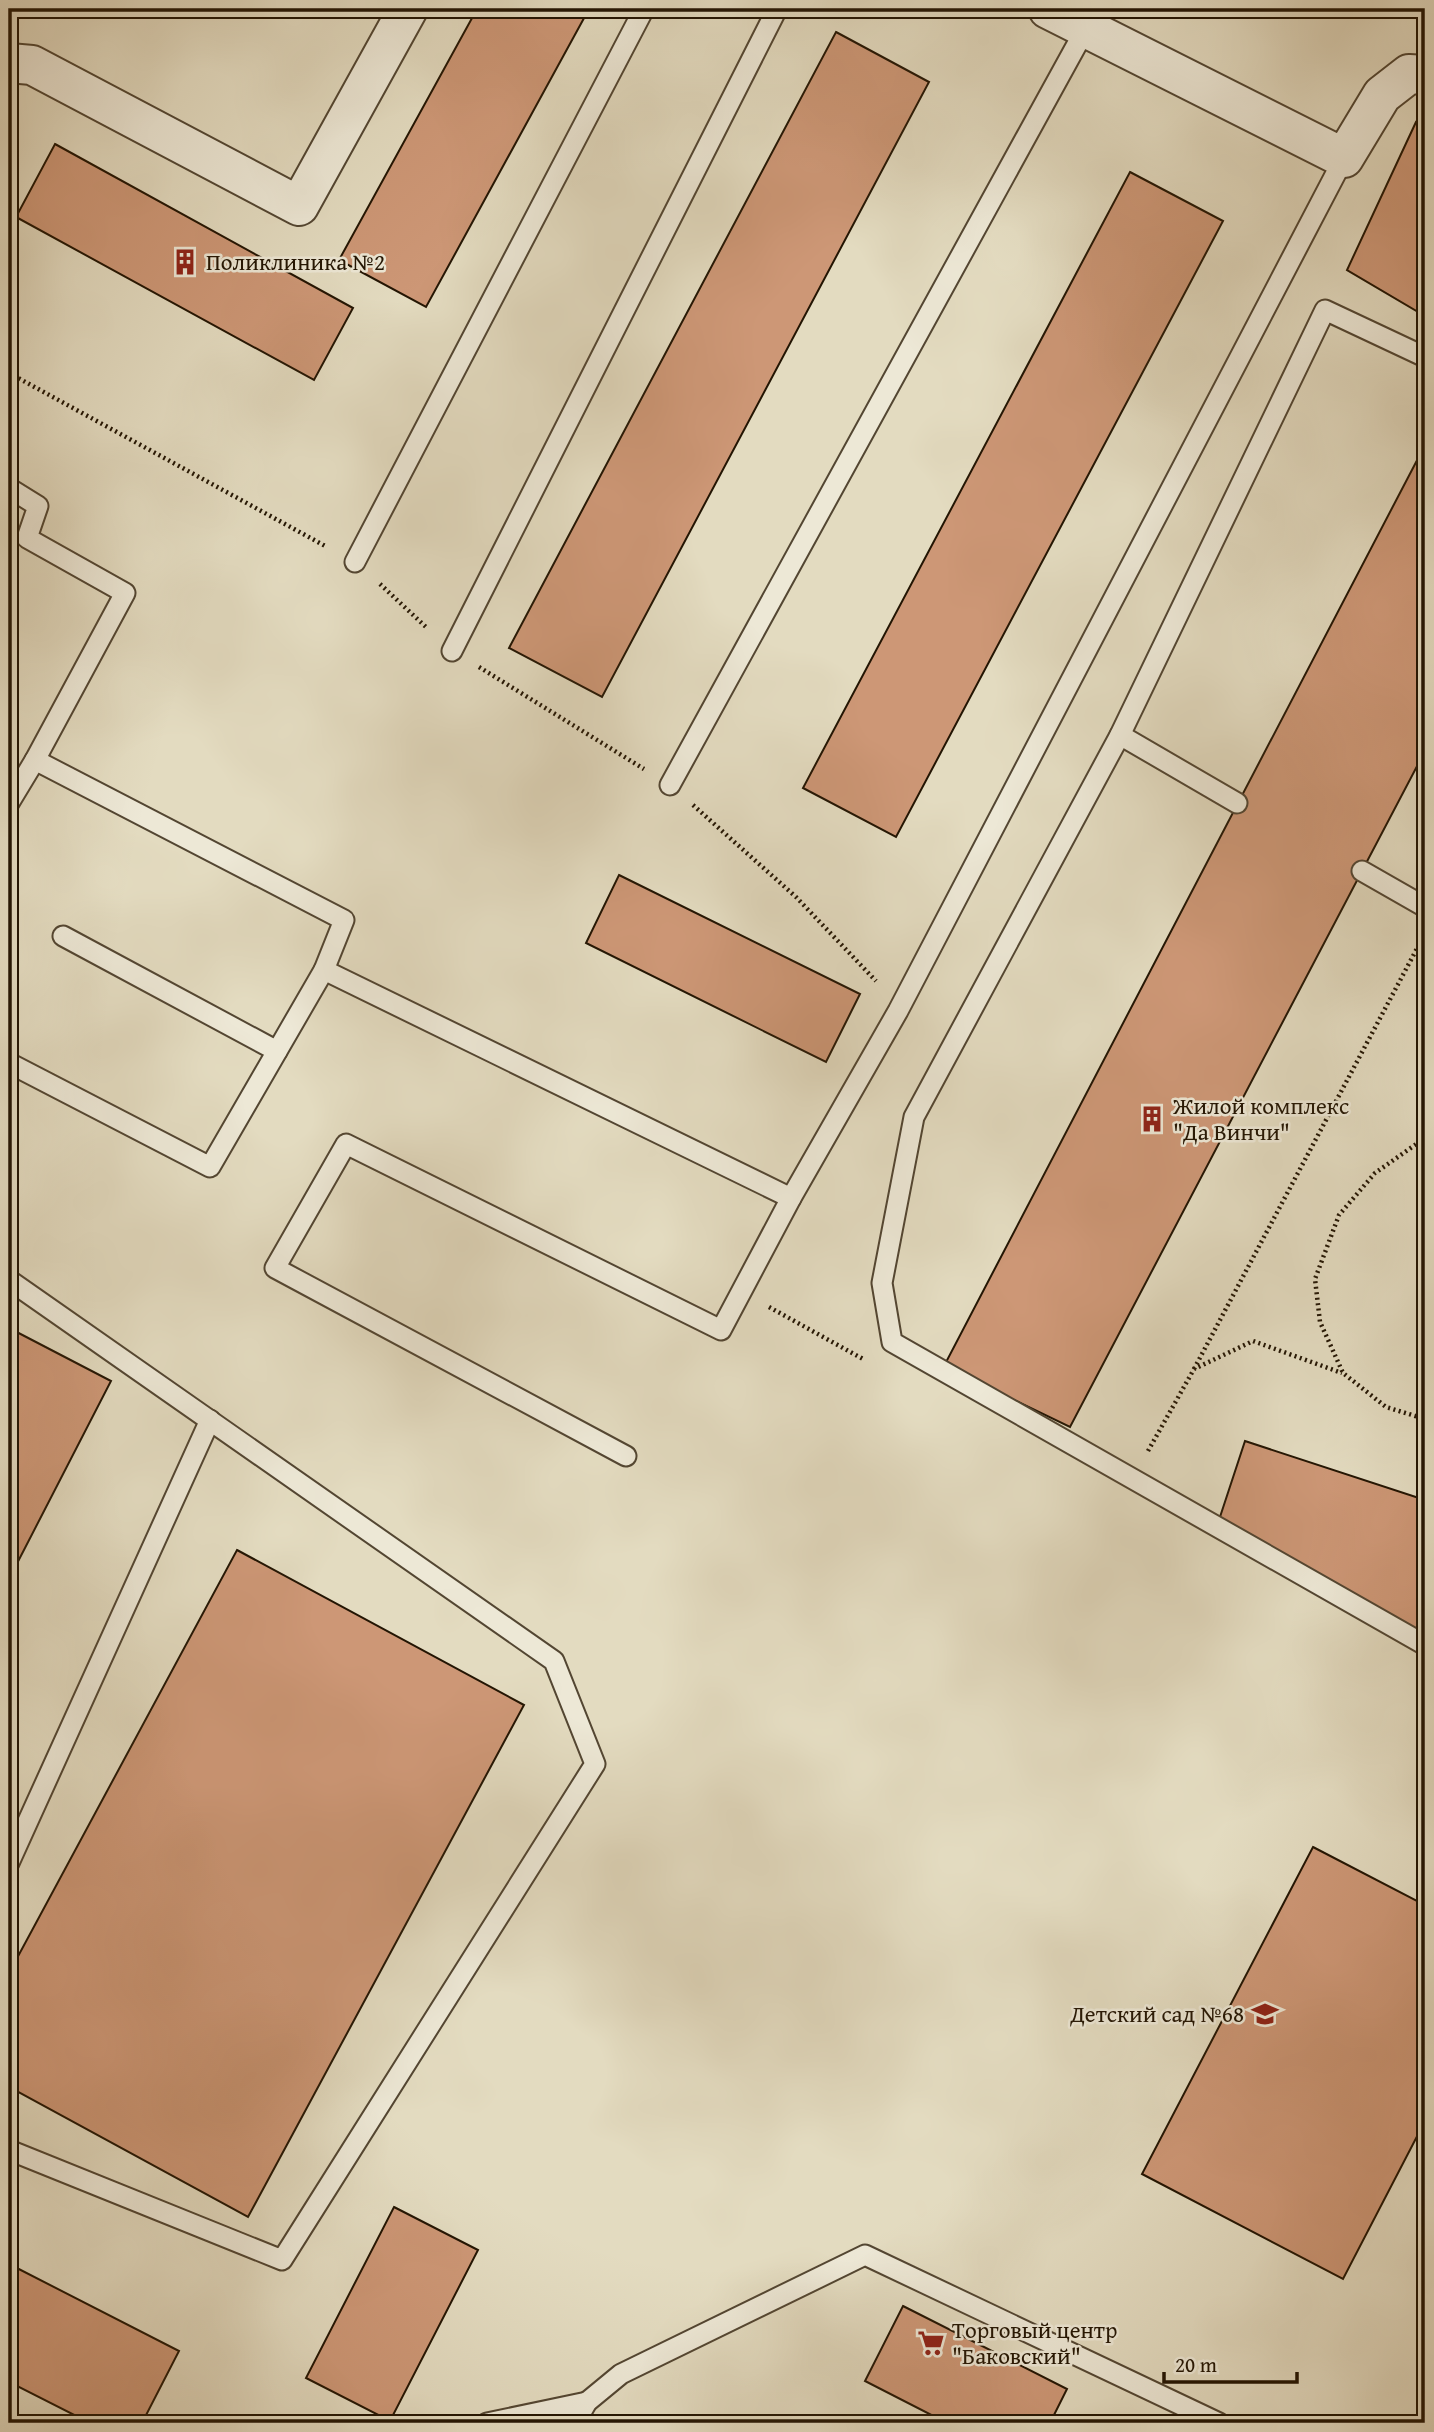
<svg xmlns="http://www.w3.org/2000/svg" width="1434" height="2432" font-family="'Gentium Book Plus',serif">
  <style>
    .building { fill: #cd9776; stroke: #231503; stroke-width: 2 }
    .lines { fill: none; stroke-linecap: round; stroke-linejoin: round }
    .service-casing { stroke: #534632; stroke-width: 23 }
    .minor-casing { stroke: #534632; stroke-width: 42 }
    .path { stroke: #231503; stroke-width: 4.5; stroke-dasharray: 2 3.5; stroke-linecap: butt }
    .service { stroke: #ede8d6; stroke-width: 19 }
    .minor { stroke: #ede8d6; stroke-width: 38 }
    .labels { text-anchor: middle; stroke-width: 5; stroke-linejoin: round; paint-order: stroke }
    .poi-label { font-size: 23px; fill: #231503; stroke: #ede8d6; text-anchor: start }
  </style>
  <rect width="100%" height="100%" fill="#e3dbc0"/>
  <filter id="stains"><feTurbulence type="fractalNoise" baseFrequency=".00286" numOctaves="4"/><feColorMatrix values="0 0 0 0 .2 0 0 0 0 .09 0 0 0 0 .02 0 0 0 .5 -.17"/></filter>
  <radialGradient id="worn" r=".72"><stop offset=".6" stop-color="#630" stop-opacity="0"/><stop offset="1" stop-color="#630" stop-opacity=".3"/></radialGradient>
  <!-- building -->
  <g class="building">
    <path d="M477 9H589L426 307 339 260Z"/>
    <path d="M836 32 929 82 602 697 509 648Z"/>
    <path d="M1416 122 1425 127V316L1347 270Z"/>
    <path d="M55 144 353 308 314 380 16 217Z"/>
    <path d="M1130 172 1223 221 896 837 803 788Z"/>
    <path d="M1425 445V751L1070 1427 944 1366Z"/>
    <path d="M619 875 860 994 826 1062 586 943Z"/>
    <path d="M9 1328 111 1381 9 1579Z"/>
    <path d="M1245 1441 1425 1500V1645L1218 1523Z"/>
    <path d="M237 1550 524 1705 248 2217 9 2087V1973Z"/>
    <path d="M1313 1847 1425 1905V2121L1343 2279 1142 2174Z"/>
    <path d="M394 2207 478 2250 390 2421 306 2378Z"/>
    <path d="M9 2264 179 2351 142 2423H90L9 2382Z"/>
    <path d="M903 2306 1067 2389 1050 2423H947L865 2381Z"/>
  </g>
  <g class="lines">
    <!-- service casing -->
    <g class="service-casing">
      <g id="service">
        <path d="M1425 357 1325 310 1120 735 914 1117 882 1283 892 1342 1425 1645"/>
        <path d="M9 488 38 506 27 538 125 593 35 760"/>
        <path d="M355 562 644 9"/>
        <path d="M452 651 777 9"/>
        <path d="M1120 735 1237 803"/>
        <path d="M670 785 1086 28"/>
        <path d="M9 803 35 760 344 920 324 970"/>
        <path d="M1362 871 1425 907"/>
        <path d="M63 936 277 1051"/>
        <path d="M9 1063 210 1167 324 970 791 1198"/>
        <path d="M9 1280 554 1661 595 1764 282 2260 9 2150"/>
        <path d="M626 1456 275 1268 346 1144 721 1330 791 1198 898 1011 1344 158"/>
        <path d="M9 1863 210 1420"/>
        <path d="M487 2423 587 2402"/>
        <path d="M575 2423 587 2402 621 2374 865 2255 1219 2423"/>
      </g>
    </g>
    <!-- minor casing -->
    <g class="minor-casing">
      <g id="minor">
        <path d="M1048 9 1344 158 1382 95 1409 74 1425 75"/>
        <path d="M9 63 32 65 299 206 408 9"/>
      </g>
    </g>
    <!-- path -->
    <g class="path">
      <path d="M9 373 327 547"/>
      <path d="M380 584 427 628"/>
      <path d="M479 667 644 769"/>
      <path d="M693 805 796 897 876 981"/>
      <path d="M1425 1138 1375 1173 1339 1215 1315 1279 1320 1322 1343 1373 1386 1407 1425 1419"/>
      <path d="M769 1307 863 1359"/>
      <path d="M1194 1369 1422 939"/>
      <path d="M1148 1451 1194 1369 1253 1341 1342 1373"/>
    </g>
    <!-- service -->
    <use href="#service" class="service"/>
    <!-- minor -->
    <use href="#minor" class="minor"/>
  </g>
  <!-- icons -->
  <defs>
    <g id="building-bare" transform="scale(2.1)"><path d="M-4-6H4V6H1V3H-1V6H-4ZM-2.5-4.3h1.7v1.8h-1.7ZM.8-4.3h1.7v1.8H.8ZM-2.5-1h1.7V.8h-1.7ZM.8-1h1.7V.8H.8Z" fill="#8f2418" stroke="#ede8d6" stroke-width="2.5" paint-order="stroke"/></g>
    <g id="school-bare" transform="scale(2.1)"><path d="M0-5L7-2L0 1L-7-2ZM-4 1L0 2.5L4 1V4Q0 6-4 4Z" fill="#8f2418" stroke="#ede8d6" stroke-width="2.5" paint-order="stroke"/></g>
    <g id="supermarket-bare" transform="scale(2.1)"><path d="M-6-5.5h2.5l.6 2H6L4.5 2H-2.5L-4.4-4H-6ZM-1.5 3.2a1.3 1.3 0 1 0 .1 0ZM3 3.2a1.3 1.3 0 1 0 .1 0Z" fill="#8f2418" stroke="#ede8d6" stroke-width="2.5" paint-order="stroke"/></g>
  </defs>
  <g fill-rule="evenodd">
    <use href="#building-bare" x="185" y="262"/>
    <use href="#building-bare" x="1152" y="1119"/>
    <use href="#school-bare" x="1265" y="2014"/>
    <use href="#supermarket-bare" x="931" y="2343"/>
  </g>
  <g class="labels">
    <!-- poi labels -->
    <g class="poi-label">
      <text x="206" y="270">Поликлиника №2</text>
      <text x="1173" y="1114">Жилой комплекс<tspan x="1173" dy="26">"Да Винчи"</tspan></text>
      <text x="1244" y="2022" text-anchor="end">Детский сад №68</text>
      <text x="952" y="2338">Торговый центр<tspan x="952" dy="26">"Баковский"</tspan></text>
    </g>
  </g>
  <!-- margin -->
  <rect width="1434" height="2432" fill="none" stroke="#e3dbc0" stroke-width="35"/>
  <rect x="10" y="10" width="1413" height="2411" fill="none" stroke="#231503" stroke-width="3.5"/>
  <rect x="18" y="18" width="1399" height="2397" fill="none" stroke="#231503" stroke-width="2"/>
  <!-- scale -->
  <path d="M1164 2372v10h133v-10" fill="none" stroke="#231503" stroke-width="3.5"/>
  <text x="1175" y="2372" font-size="21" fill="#231503" stroke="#ede8d6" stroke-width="5" paint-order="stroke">20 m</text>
  <rect width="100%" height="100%" filter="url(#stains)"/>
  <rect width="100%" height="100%" fill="url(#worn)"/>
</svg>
